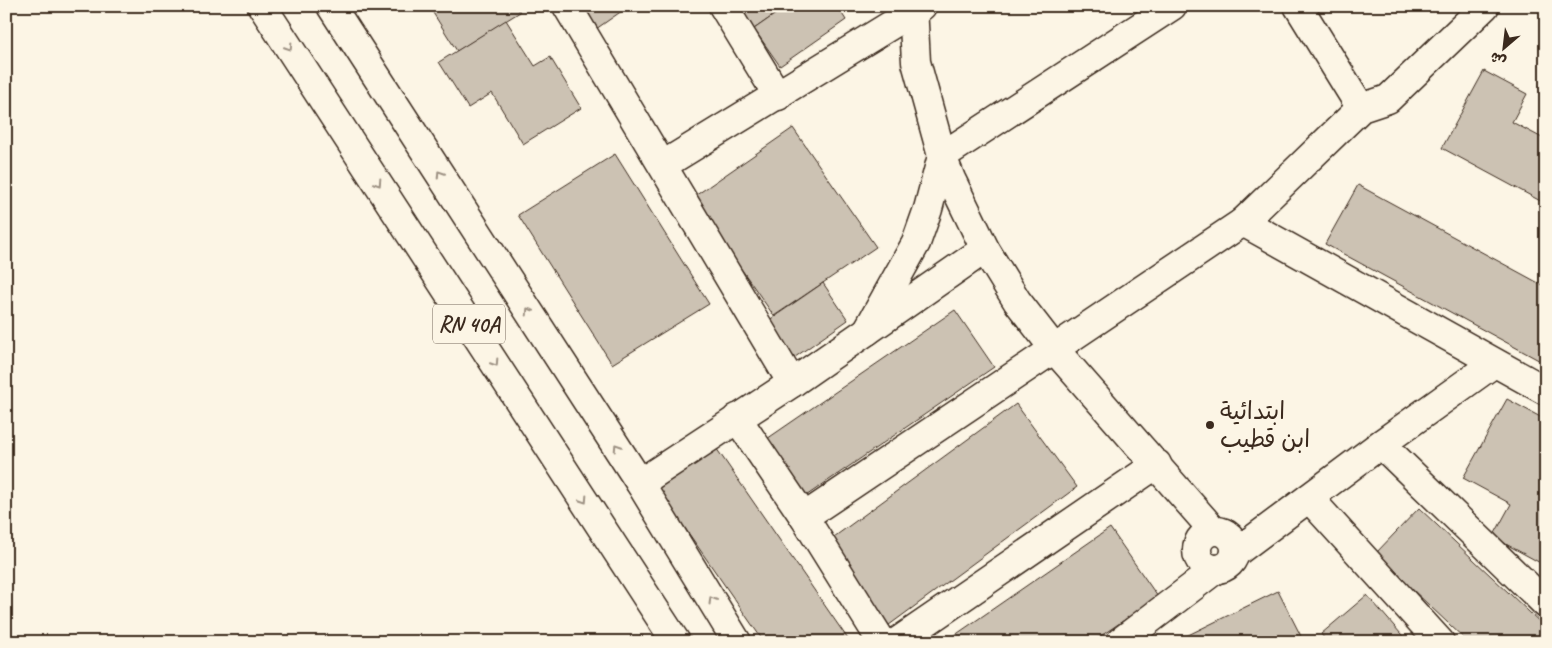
<svg xmlns="http://www.w3.org/2000/svg" width="1552" height="648" font-family="Caveat,'Playpen Sans Arabic',sans-serif">
  <style>
    .building { fill: #ccc2b3; stroke: #3b2a1e }
    .lines { fill: none; stroke-linecap: round; stroke-linejoin: round }
    .minor-casing { stroke: #3b2a1e; stroke-width: 31 }
    .major-casing { stroke: #3b2a1e; stroke-width: 31 }
    .minor { stroke: #fcf5e5; stroke-width: 28 }
    .major { stroke: #fcf5e5; stroke-width: 28 }
    .oneway { stroke: #9c9082 }
    .poi-dot { fill: #3b2a1e; stroke: #fcf5e5; stroke-width: 2 }
    .labels { text-anchor: middle; stroke-width: 4; stroke-linejoin: round; paint-order: stroke }
    .shield { fill: #fcf5e5; stroke: #75675a; stroke-width: 1 }
    .shield-label { font-size: 22px; font-weight: bold; fill: #3b2a1e }
    .poi-label { font-size: 24px; fill: #3b2a1e; stroke: #fcf5e5; text-anchor: start }
  </style>
  <rect width="100%" height="100%" fill="#fcf5e5"/>
  <filter id="ink" filterUnits="userSpaceOnUse"><feTurbulence type="fractalNoise" baseFrequency=".02" numOctaves="2"/><feDisplacementMap in="SourceGraphic" scale="10" xChannelSelector="R" yChannelSelector="G"/><feConvolveMatrix kernelMatrix="1 2 1 2 8 2 1 2 1" color-interpolation-filters="sRGB"/></filter>
  <g filter="url(#ink)">
    <!-- building -->
    <g class="building">
      <path d="M434 6H516L520 12 457 51 430 8Z"/>
      <path d="M581 6H629L596 29Z"/>
      <path d="M739 6H787L754 29Z"/>
      <path d="M787 6H837L846 20 780 66 754 29Z"/>
      <path d="M506 20 535 66 550 57 581 108 523 144 492 93 468 108 439 62Z"/>
      <path d="M1484 71 1527 94 1512 122 1546 140V204L1442 148Z"/>
      <path d="M793 128 876 247 774 316 692 198Z"/>
      <path d="M615 154 709 304 612 364 518 215Z"/>
      <path d="M1358 185 1546 287V364L1325 244Z"/>
      <path d="M823 283 848 320 788 362 762 325Z"/>
      <path d="M955 310 994 367 800 500 761 443Z"/>
      <path d="M1507 399 1546 420V566L1493 537 1511 504 1463 478Z"/>
      <path d="M1016 404 1077 487 885 628 823 545Z"/>
      <path d="M712 442 850 642H764L653 482Z"/>
      <path d="M1419 508 1546 628V642H1468L1375 554Z"/>
      <path d="M1110 528 1158 597 1092 642H945Z"/>
      <path d="M1278 591 1304 642H1174Z"/>
      <path d="M1367 595 1408 642H1327L1321 634Z"/>
    </g>
    <g class="lines">
      <!-- minor casing -->
      <g class="minor-casing">
        <g id="minor">
          <path d="M567 6 792 383"/>
          <path d="M723 6 778 96"/>
          <path d="M913 6 916 62 942 156 951 179 985 249 1017 301 1055 350 1213 530"/>
          <path d="M1298 6 1361 108"/>
          <path d="M663 165 922 6"/>
          <path d="M1243 222 1546 391"/>
          <path d="M867 331 916 243 928 209 942 156 1172 6"/>
          <path d="M737 418 804 517 882 642"/>
          <path d="M1381 444 1546 604"/>
          <path d="M640 483 792 383 985 249"/>
          <path d="M1309 498 1440 642"/>
          <path d="M804 517 1243 222 1361 108 1388 99 1485 6"/>
          <circle cx="1216" cy="550" r="19"/>
          <path d="M1235 553 1381 444 1494 363"/>
          <path d="M897 642 1157 464"/>
          <path d="M1120 642 1216 569"/>
        </g>
      </g>
      <!-- major casing -->
      <g class="major-casing">
        <g id="major">
          <path d="M262 6 676 642"/>
          <path d="M331 6 640 483 737 642"/>
        </g>
      </g>
      <!-- minor -->
      <use href="#minor" class="minor"/>
      <!-- major -->
      <use href="#major" class="major"/>
    </g>
    <!-- one-way arrows -->
    <defs><path id="oneway-chevron" d="M-2-3.5L2.5 0L-2 3.5" fill="none" stroke-width="1.6" stroke-linecap="round" stroke-linejoin="round" transform="scale(1.25)"/></defs>
    <g class="oneway">
      <use href="#oneway-chevron" transform="translate(289 47) rotate(57)"/>
      <use href="#oneway-chevron" transform="translate(440 174) rotate(-123)"/>
      <use href="#oneway-chevron" transform="translate(378 183) rotate(57)"/>
      <use href="#oneway-chevron" transform="translate(529 311) rotate(-123)"/>
      <use href="#oneway-chevron" transform="translate(495 363) rotate(57)"/>
      <use href="#oneway-chevron" transform="translate(617 447) rotate(-123)"/>
      <use href="#oneway-chevron" transform="translate(584 500) rotate(57)"/>
      <use href="#oneway-chevron" transform="translate(712 600) rotate(-121)"/>
    </g>
  </g>
  <!-- markers -->
  <circle class="poi-dot" cx="1210" cy="425" r="5"/>
  <g class="labels">
    <!-- shield labels -->
    <rect class="shield" x="433" y="304.5" width="72" height="39" rx="4"/>
    <g class="shield-label">
      <text x="469" y="332">RN 40A</text>
    </g>
    <!-- poi labels -->
    <g class="poi-label">
      <text x="1220" y="419">ابتدائية<tspan x="1220" dy="28">ابن قطيب</tspan></text>
    </g>
  </g>
  <!-- margin -->
  <rect width="1552" height="648" fill="none" stroke="#fcf5e5" stroke-width="25"/>
  <rect x="12" y="12" width="1527" height="623" fill="none" stroke="#3b2a1e" stroke-width="2" filter="url(#ink)"/>
  <!-- north arrow -->
  <g transform="translate(1504 48) rotate(208)" stroke="#fcf5e5" stroke-width="4" paint-order="stroke">
  <path d="M0-4L9 19L0 12L-9 19Z" fill="#3b2a1e"/>
  <text y="-8" font-size="14" font-weight="bold" text-anchor="middle" fill="#3b2a1e">ش</text>
  </g>
</svg>
